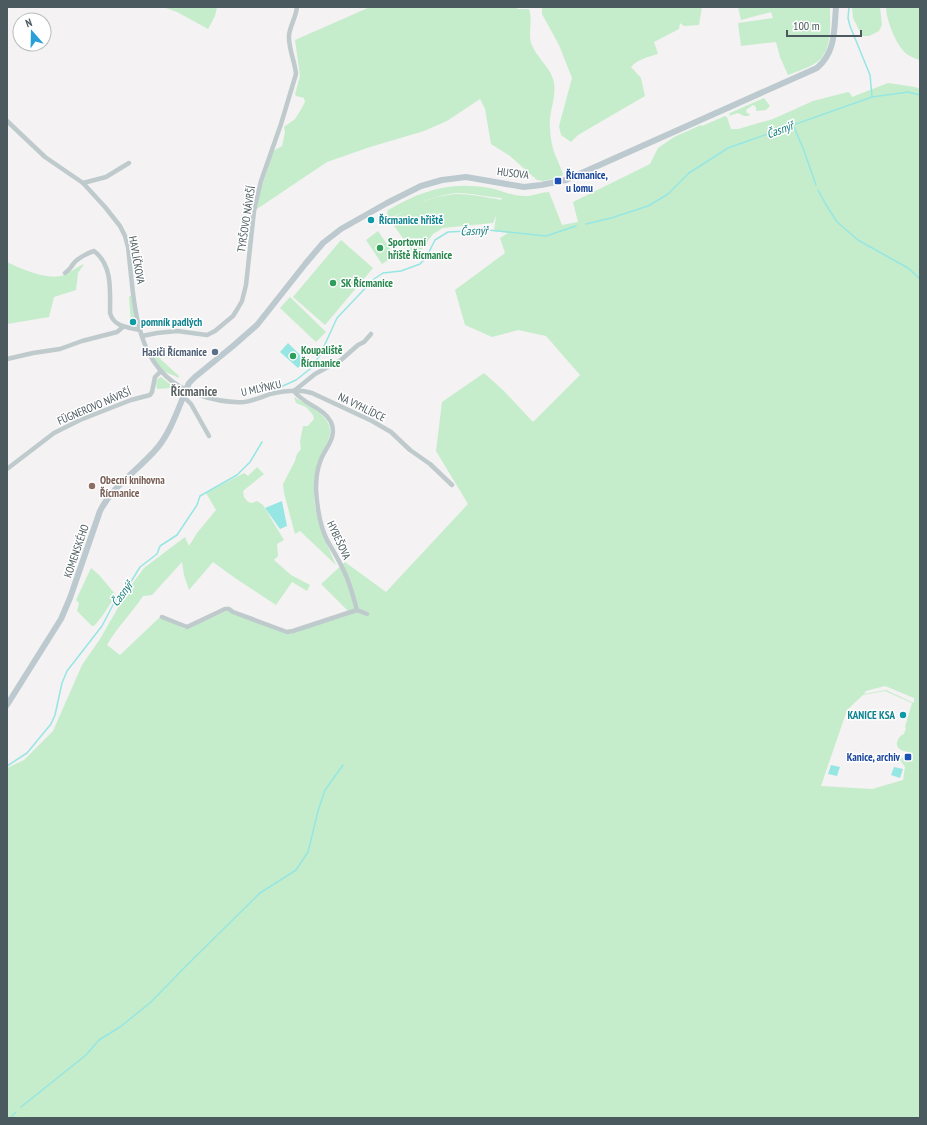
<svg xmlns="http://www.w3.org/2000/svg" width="927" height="1125" font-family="'PT Sans Narrow',sans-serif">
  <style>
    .green { fill: #c5edcb; fill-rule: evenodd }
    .water { fill: #96e6e3 }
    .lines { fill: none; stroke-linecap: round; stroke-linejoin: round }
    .stream { stroke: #96e6e3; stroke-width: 1.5 }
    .minor { stroke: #bfcacd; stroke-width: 4.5 }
    .secondary { stroke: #bcc9ce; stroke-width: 6 }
    .transit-dot { fill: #1a4fb4; stroke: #fff; stroke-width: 1.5 }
    .culture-dot { fill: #0f9aa8; stroke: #fff; stroke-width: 1.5 }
    .leisure-dot { fill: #2e9e5b; stroke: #fff; stroke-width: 1.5 }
    .service-dot { fill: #5c6f8a; stroke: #fff; stroke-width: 1.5 }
    .education-dot { fill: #8d6e63; stroke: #fff; stroke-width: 1.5 }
    .labels { text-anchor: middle; stroke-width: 3; stroke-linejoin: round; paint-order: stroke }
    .street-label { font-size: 11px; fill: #4b5a5e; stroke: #fff }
    .transit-label { font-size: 11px; font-weight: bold; fill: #164399; stroke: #fff; text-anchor: start }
    .culture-label { font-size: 11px; font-weight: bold; fill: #0d838f; stroke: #fff; text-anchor: start }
    .leisure-label { font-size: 11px; font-weight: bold; fill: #27864d; stroke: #fff; text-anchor: start }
    .service-label { font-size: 11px; font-weight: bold; fill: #4e5e75; stroke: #fff; text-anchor: end }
    .education-label { font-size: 11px; font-weight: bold; fill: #785e54; stroke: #fff; text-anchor: start }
    .water-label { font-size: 12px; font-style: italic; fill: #167f7c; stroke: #fff }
    .quarter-label { font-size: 13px; font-weight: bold; fill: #5f6466; stroke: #fff }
  </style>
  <rect width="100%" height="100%" fill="#f4f2f2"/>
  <!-- green -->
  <g class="green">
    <path d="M163 7H217L215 16 208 29 177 12Z"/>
    <path d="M370 7H515L518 9H529C533 20 528 32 531 43 536 57 549 66 553 79 558 96 548 112 550 128 550 136 552 145 554 152 557 160 561 167 563 175L557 178 543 181 537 180 510 156 491 144 485 109 480 99 447 121 424 131 370 147 327 162 257 209 261 189 273 151 282 146 285 132 284 127 295 119 299 113 305 102 304 98 296 96 295 94 300 76 295 40Z"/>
    <path d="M542 7H702L699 25 684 26 680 23 679 29 654 42 658 54C648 57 638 59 631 67L641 78 645 96 578 135 571 142 561 135 559 126 572 78 559 45 542 14Z"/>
    <path d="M738 7H830C830 23 832 42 823 56 818 65 798 71 788 75L780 57 776 42 741 46 738 23 773 18 771 12 741 20Z"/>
    <path d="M852 7H880L882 25 879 31 869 36H862L853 18Z"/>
    <path d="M886 7H920V60C916 59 912 57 908 55 897 48 886 20 886 7Z"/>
    <path d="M888 83 915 87 920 89V1118H7V768L24 760 53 731 82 665 100 639 130 587 144 568 185 537 189 546 197 533 216 510 206 493 244 473 248 476 257 467 254 464 264 474 243 491 244 497 248 502 252 503 257 501 263 505 284 540 277 544 278 556 274 560 291 575 310 585 307 591 292 582 276 605 235 578 213 562 189 590 184 575 182 562 152 595 143 596C132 613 117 627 107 645L120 655 160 617 185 629 227 611 289 634 349 615V612L321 584 345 562 386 592 468 504 436 451 442 402 484 373 504 391 533 422 580 375 546 336 518 330 492 337 465 325 455 290 505 253 500 238 508 233 494 231 496 216 493 223 443 228 433 234 416 257 390 220C406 209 436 194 457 194 470 194 484 197 497 199L501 200 502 198C487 197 472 193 458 193 434 194 411 208 391 218H389L387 214 388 210C423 190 449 181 490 188 503 191 514 197 528 196 535 195 542 192 549 192L562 225 578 222 573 202 650 164 658 148 674 137 701 125 702 126 725 116 727 117 731 129H738L773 119 813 101 848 92 850 93 852 97ZM885 686 914 698V703L886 690 864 694 866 691ZM885 691 912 703 905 727 906 728 904 734C898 736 893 746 901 750 901 750 907 752 908 752L909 756H903L902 759 900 758V755L896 754 905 767 903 780 872 789 821 786 847 710 863 695Z"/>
    <path d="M764 98 770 106 766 110 756 111V107L753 105 746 110 747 113 750 114 749 116H744L738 113 729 116 730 113Z"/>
    <path d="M378 231 395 256 382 264 366 240Z"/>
    <path d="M341 240 373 268 325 325 293 297Z"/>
    <path d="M7 262C21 269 49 281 64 275 71 272 77 267 84 264L78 273 76 290 54 297 49 317 7 324Z"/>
    <path d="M129 296H131L136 322 131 325Z"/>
    <path d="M290 297 326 332 316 342 280 308Z"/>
    <path d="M155 354 179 376 178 378C173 374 171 375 166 372 160 369 156 362 152 357Z"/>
    <path d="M161 377 171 385V388L157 389C156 384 155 379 161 377Z"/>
    <path d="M294 397C305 404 322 411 328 423 335 437 322 449 318 462 315 472 314 483 314 493 314 518 326 542 336 565L300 531 295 534 284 493H282H284L283 484 295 461 297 454 301 449 300 442 303 426H308L314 419 313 415 306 407 296 403Z"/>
    <path d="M91 568 99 575 116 595 103 615 94 626H92L77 611 79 603 76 600Z"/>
  </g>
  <!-- water -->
  <g class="water">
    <path d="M288 343 305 360 298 368 280 352Z"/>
    <path d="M282 501 287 526 280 529 265 508Z"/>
    <path d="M831 765 840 767 837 776 828 774Z"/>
    <path d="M894 767 903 769 900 778 891 775Z"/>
  </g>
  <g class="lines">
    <!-- stream -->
    <g class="stream">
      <path d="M849 7 848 18 850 26 870 75 872 97"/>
      <path d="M793 125 803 148 816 185"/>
      <path d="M818 190 825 203 837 222 858 240 908 268 920 279"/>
      <path d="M586 224 611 218 648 206 668 194 689 173 728 148 872 97 908 92 920 95"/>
      <path d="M274 390 296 380 310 369 320 355 337 318 374 279 383 273 401 271 420 264 426 258 435 240 448 232 488 230 546 236 576 226"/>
      <path d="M7 766 27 753 51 724 55 715 62 683 67 671 102 626 115 601 129 585 140 567 157 554 160 546 177 535 197 505 200 496 237 475 250 462 262 442"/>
      <path d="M21 1107 86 1055 99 1040 120 1027 151 1002 187 965 260 893 296 870 308 852 318 811 325 790 343 765"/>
      <path d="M10 1118 16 1112"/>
    </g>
    <!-- minor -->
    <g class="minor">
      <path d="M7 121 45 157 83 183 105 207 120 226 125 236 128 247C135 305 133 374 199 395 214 400 228 403 244 402 253 401 262 397 270 394 283 391 300 389 312 393L372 421 391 432 410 450 430 464 452 485"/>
      <path d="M83 183 106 177 129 163"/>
      <path d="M65 273C71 269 70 268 74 263 78 258 88 253 94 251 113 265 110 292 110 313 114 327 127 327 140 330"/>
      <path d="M142 336 157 333 177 331 207 335 215 331 233 316 238 308 242 301 246 285 254 211 261 181 281 124 296 74C295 61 288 48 289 35 290 26 296 17 297 7"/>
      <path d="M7 359 33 353 60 349 82 341 117 332 123 327"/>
      <path d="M294 391C304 405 323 407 331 422 338 438 324 449 320 462 317 470 316 481 316 489 317 507 319 524 327 540 334 552 342 565 347 578 351 588 354 599 357 610L367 614"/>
      <path d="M294 391 315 374 341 360 358 345 364 342 371 334"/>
      <path d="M183 396 191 404 209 436"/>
      <path d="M7 469 54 433 80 420 131 400 150 395 152 392 155 377 160 372"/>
      <path d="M162 617 187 627 225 609H229L233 612 287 632 293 631 357 610"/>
    </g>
    <!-- secondary -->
    <path class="secondary" d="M7 705 61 619 70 598 100 511C113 485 140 469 158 447 172 430 180 403 189 383L195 377 233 346 257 325 306 263 323 243 341 229 387 203 421 186 442 180 466 177 524 187 541 185 566 180 817 68C836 52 834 29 836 7"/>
  </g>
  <!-- markers -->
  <g class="transit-dot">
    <rect x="554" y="177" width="8" height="8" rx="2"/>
    <rect x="904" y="753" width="8" height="8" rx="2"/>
  </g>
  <g class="culture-dot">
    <circle cx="371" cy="220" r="4"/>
    <circle cx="133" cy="322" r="4"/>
    <circle cx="903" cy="715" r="4"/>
  </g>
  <g class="leisure-dot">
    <circle cx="380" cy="248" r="4"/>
    <circle cx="333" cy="283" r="4"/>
    <circle cx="293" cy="356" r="4"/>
  </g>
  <circle class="service-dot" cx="215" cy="352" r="4"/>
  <circle class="education-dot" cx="92" cy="486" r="4"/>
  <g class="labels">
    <!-- street labels -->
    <g class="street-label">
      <text transform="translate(513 173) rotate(7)" y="4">HUSOVA</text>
      <text transform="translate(246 219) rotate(-81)" y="4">TYRŠOVO NÁVRŠÍ</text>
      <text transform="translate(137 260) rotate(80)" y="4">HAVLÍČKOVA</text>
      <text transform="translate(261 388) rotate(-12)" y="4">U MLÝNKU</text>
      <text transform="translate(94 406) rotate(-23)" y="4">FÜGNEROVO NÁVRŠÍ</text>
      <text transform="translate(362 407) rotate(26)" y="4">NA VYHLÍDCE</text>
      <text transform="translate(339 540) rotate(65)" y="4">HYBEŠOVA</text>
      <text transform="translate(76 551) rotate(-71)" y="4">KOMENSKÉHO</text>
    </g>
    <!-- transit labels -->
    <g class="transit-label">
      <text x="566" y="179">Řícmanice,<tspan x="566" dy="13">u lomu</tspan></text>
      <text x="900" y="761" text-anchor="end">Kanice, archiv</text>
    </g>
    <!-- culture labels -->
    <g class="culture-label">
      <text x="379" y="224">Řícmanice hřiště</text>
      <text x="141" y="326">pomník padlých</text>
      <text x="895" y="719" text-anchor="end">KANICE KSA</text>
    </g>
    <!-- leisure labels -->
    <g class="leisure-label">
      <text x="388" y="246">Sportovní<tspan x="388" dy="13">hřiště Řícmanice</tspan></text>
      <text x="341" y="287">SK Řícmanice</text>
      <text x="301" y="354">Koupaliště<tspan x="301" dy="13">Řícmanice</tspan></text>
    </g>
    <!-- service labels -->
    <g class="service-label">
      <text x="207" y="356">Hasiči Řícmanice</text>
    </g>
    <!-- education labels -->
    <g class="education-label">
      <text x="100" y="484">Obecní knihovna<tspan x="100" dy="13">Řícmanice</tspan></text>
    </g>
    <!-- water labels -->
    <g class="water-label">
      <text transform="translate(780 130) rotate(-20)" y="4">Časnýř</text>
      <text transform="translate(474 231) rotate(-2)" y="4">Časnýř</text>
      <text transform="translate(122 594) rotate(-53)" y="4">Časnýř</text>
    </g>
    <!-- quarter labels -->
    <g class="quarter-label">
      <text x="194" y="396">Řícmanice</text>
    </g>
  </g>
  <!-- border -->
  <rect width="927" height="1125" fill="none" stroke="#4b5a5e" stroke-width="16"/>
  <!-- north arrow -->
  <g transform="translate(32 32) rotate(340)"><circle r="19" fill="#ffffff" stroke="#b7bdbf"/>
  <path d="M0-3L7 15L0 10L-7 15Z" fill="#289fd8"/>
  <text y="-6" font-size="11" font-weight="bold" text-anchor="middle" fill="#4b5a5e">N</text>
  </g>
  <!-- scale -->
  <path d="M787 30v6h74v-6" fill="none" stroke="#4b5a5e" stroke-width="2"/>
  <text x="793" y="30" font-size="12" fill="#4b5a5e" stroke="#ffffff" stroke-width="3" paint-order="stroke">100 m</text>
</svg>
